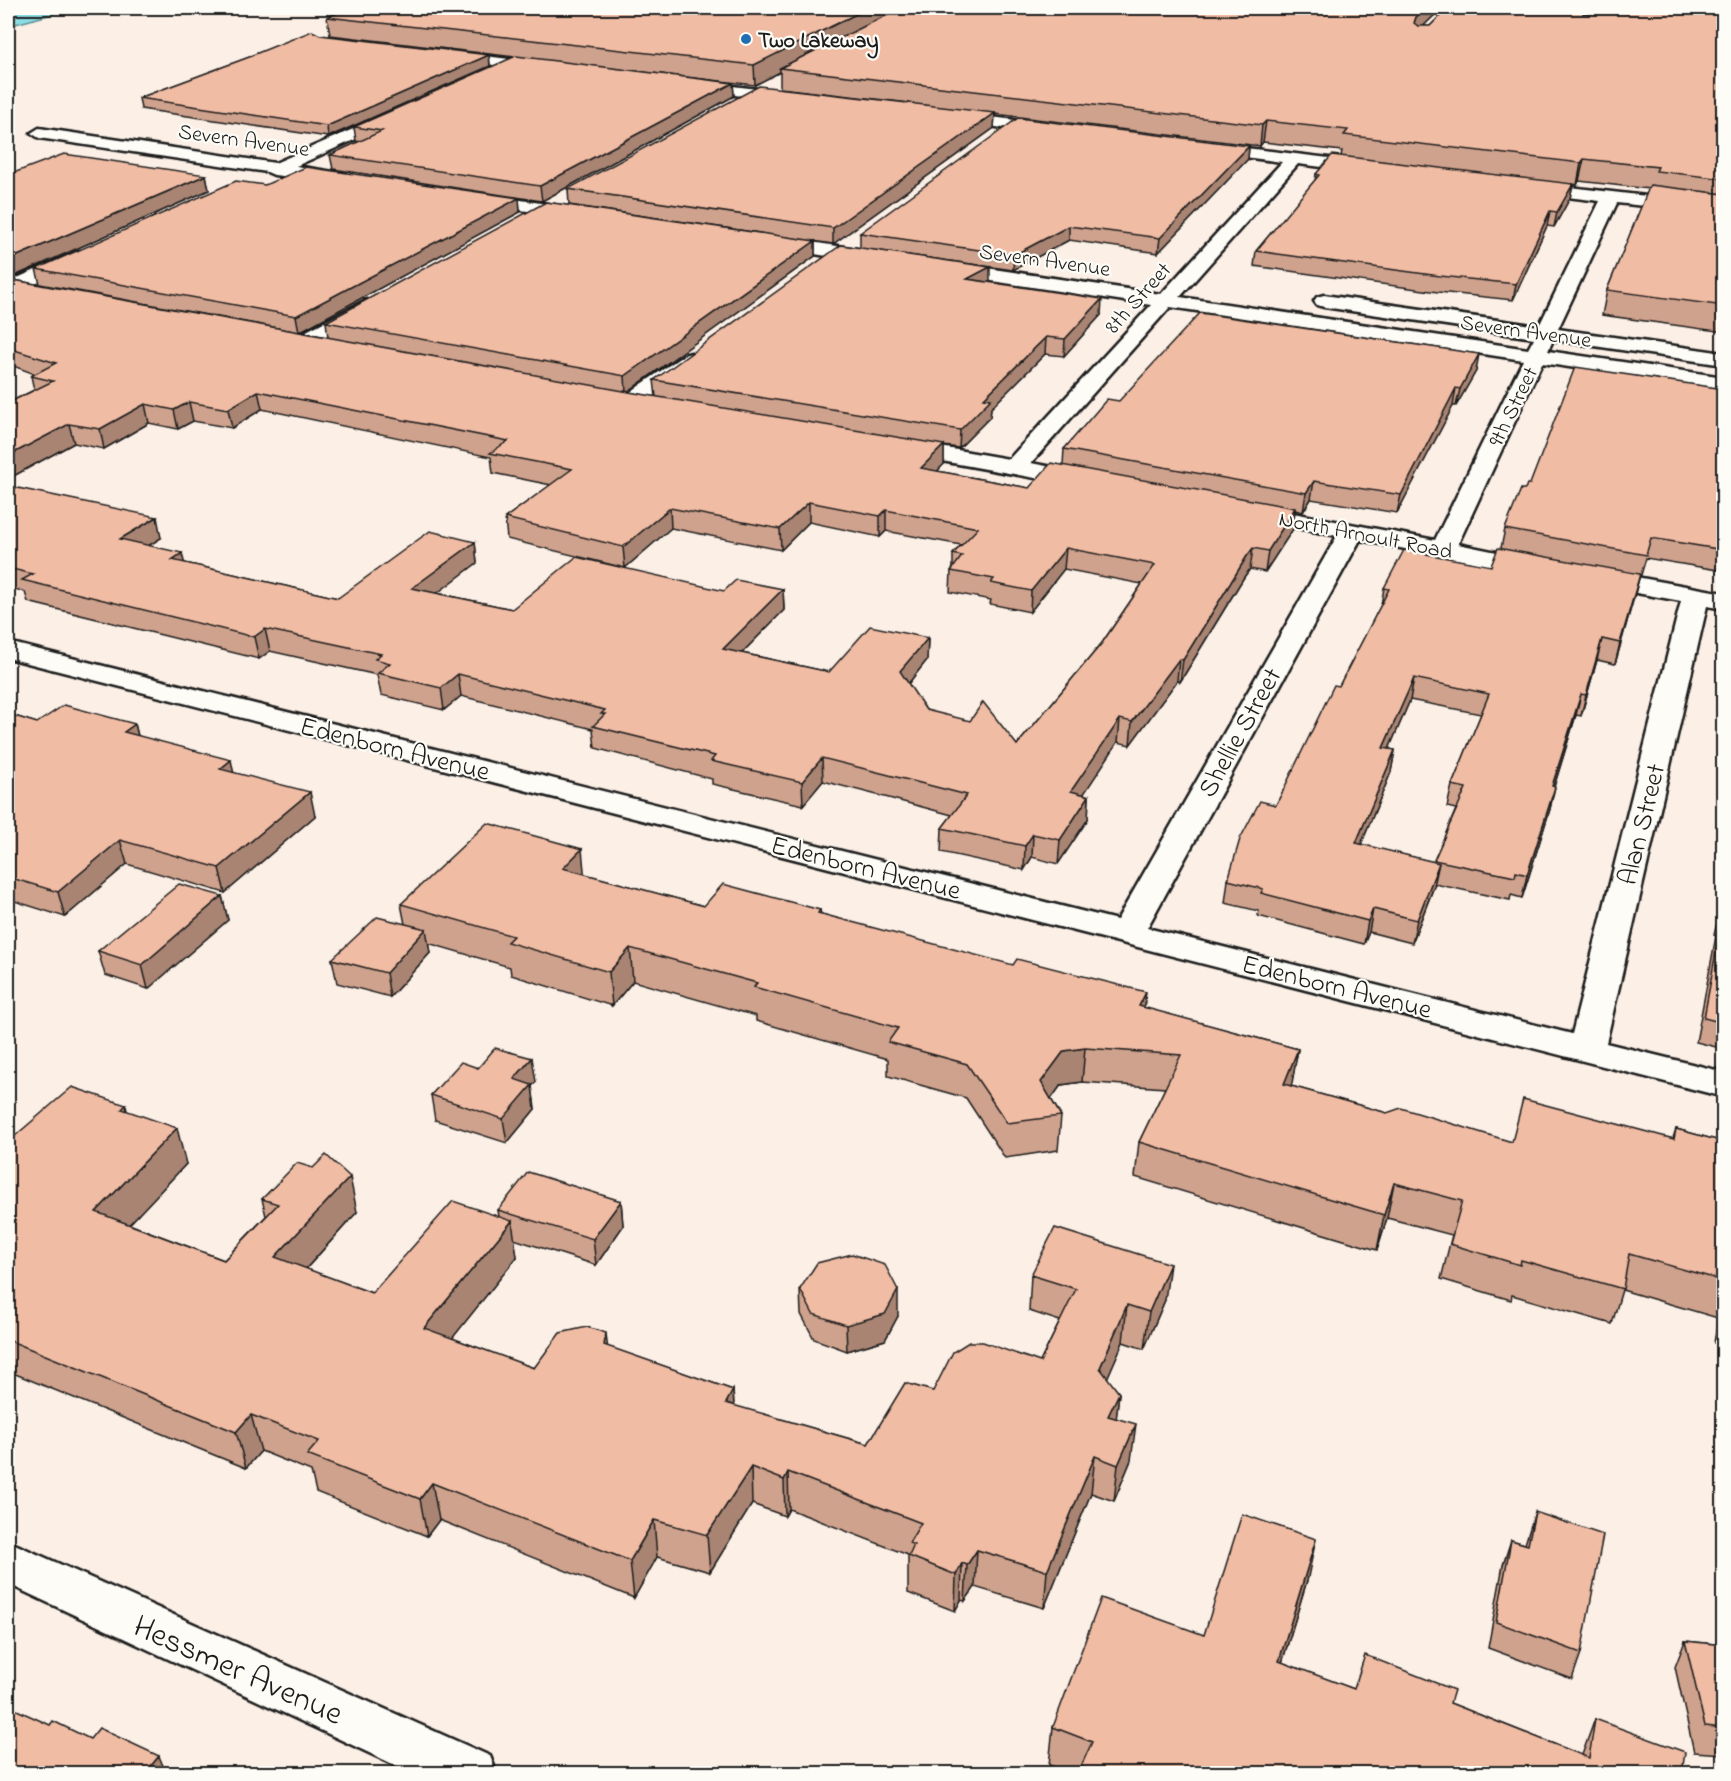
<svg xmlns="http://www.w3.org/2000/svg" width="1731" height="1781" font-family="'Indie Flower',sans-serif">
  <style>
    .water { fill: #8bdde4; stroke: #5f9094; stroke-width: 1.5 }
    .lines { fill: none; stroke-linecap: round; stroke-linejoin: round }
    .street-casing { stroke: #1c1c1c; stroke-width: 5 }
    .street { fill: #fdfcf7; fill-rule: evenodd }
    .wall { fill: #cfa28d; stroke: #1c1c1c; stroke-width: 1.5; fill-rule: evenodd }
    .shaded-wall { fill: #a98473; stroke: #1c1c1c; stroke-width: 1.5 }
    .building { fill: #f1bca4; stroke: #1c1c1c; stroke-width: 1.5 }
    .poi-dot { fill: #1f6fb2; stroke: #fdfcf7; stroke-width: 2 }
    .labels { text-anchor: middle; stroke-width: 4.5; stroke-linejoin: round; paint-order: stroke }
    .far-poi-label { font-size: 22px; font-weight: bold; fill: #1c1c1c; stroke: #fdfcf7; text-anchor: start }
    .far-street-label { font-size: 22px; fill: #1c1c1c; stroke: #fdfcf7 }
    .street-label { font-size: 27px; fill: #1c1c1c; stroke: #fdfcf7 }
    .near-street-label { font-size: 33px; fill: #1c1c1c; stroke: #fdfcf7 }
  </style>
  <rect width="100%" height="100%" fill="#fbefe6"/>
  <filter id="ink" filterUnits="userSpaceOnUse"><feTurbulence type="fractalNoise" baseFrequency=".0167" numOctaves="2"/><feDisplacementMap in="SourceGraphic" scale="12" xChannelSelector="R" yChannelSelector="G"/><feConvolveMatrix kernelMatrix="1 2 1 2 8 2 1 2 1" color-interpolation-filters="sRGB"/></filter>
  <g filter="url(#ink)">
    <!-- water -->
    <path class="water" d="M8 8H75L8 26Z"/>
    <g class="lines">
      <!-- street casing -->
      <g class="street-casing">
        <g id="street">
          <path d="M445 51 548 64 555 68 548 72 440 58 438 55Z"/>
          <path d="M689 81 792 93 800 98 792 103 684 88 682 85Z"/>
          <path d="M397 110 405 115 403 118 296 166 346 174 349 178 346 182 340 183 274 175 267 172 39 138 31 133 39 128 275 163Z"/>
          <path d="M951 112 1055 125 1063 130 1055 135 945 120 943 117Z"/>
          <path d="M1204 143 1370 163 1378 168 1370 173 1298 164 1180 297 1528 349 1534 338 1324 307 1317 305 1314 301 1317 297 1324 295 1539 326 1600 201 1526 192 1520 191 1517 187 1520 183 1526 182 1724 205V215L1617 203 1558 329 1724 353V365L1553 340 1548 351 1724 377V390L1542 363 1458 544 1545 562 1549 567 1545 572 1536 575 1360 540 1147 928 1572 1034 1681 601 1592 585 1583 583 1579 577 1583 571 1592 569 1724 593V609L1707 606 1606 1043 1724 1072V1097L8 658V642L1117 920 1337 536 1242 517 1239 512 1242 507 1251 505 1435 540 1523 360 1170 307 1031 463 1093 475 1097 480 1093 485 1085 487 892 452 888 447 892 442 900 440 1009 459 1151 305 946 274 939 272 936 268 939 264 946 262 1161 294 1282 162 1198 151 1196 148 1198 145Z"/>
          <path d="M474 193 580 209 586 210 589 214 586 218 580 219 468 202 465 198 468 194Z"/>
          <path d="M771 236 877 252 884 254 886 258 884 262 877 264 764 246 762 242 764 238Z"/>
          <path d="M79 251 86 253 88 257 86 261 17 292 8 293V282Z"/>
          <path d="M366 300 373 302 376 306 373 310 309 345 302 347 295 345 292 341 295 337Z"/>
          <path d="M691 353 698 355 702 359 698 363 639 407 631 409 623 407 620 402 623 397 684 355Z"/>
          <path d="M8 1541 490 1756 497 1774H414L8 1584Z"/>
        </g>
      </g>
      <!-- street -->
      <use href="#street" class="street"/>
    </g>
    <!-- wall -->
    <g class="wall">
      <path d="M1448 8H1589L1586 14 1724 8V332L1602 315 1607 290 1649 189 1579 181 1577 185 1573 184 1570 198 1554 227 1547 226 1513 300 1438 292 1254 266 1256 251 1315 181 1316 174 1341 156 1342 151 1263 142 1260 146 995 114 994 128 833 244 569 205 568 189 910 103 780 88V72L755 85 600 67 733 83 734 96 542 201 333 169 330 155 359 142 356 141 354 127 515 57 330 35 327 17 1440 10 1423 26H1430Z"/>
      <path d="M320 35 489 55 490 66 328 137 141 109 139 98 250 57V56Z"/>
      <path d="M1249 146 1248 159 1158 253 1069 240 1013 270 873 250 1101 315 1064 356 1045 354 991 408 990 417 959 448 944 446V464L937 471 1029 488 1063 465 1064 449 1119 401 1476 371 1456 406H1453L1397 513 1311 499 1303 512 1295 510 1293 529 1265 572 1250 569 1244 577 1180 682 1177 681 1130 745 1118 742 1083 794 1089 796 1088 819 1058 864 1032 857 1024 870 941 852 942 828 952 815 885 797 823 781 803 805 712 784V779L595 748 593 729 461 696 444 710 381 695 377 675 270 651 259 659 28 602 25 592 8 587V486L161 538 148 546 185 563 338 598 475 542 477 563 437 593 512 609 724 591 783 589 784 610 742 653 829 672 928 638 927 660 908 684 926 710 1017 745 1102 643 1142 584 1064 569 1030 612 990 604 991 600 950 592 951 571 953 568V554L961 545 886 531 880 537 809 522 781 550 671 528 625 568 507 539 505 518 551 485 493 473 491 457 262 409 232 428 193 421 178 429 149 423 104 449 74 443 8 479V403L34 390 31 376 35 374 8 364V175H206L209 190 8 279 328 337 326 322 815 241V256L627 392 656 397 654 380 860 248V233Z"/>
      <path d="M265 185 519 198 520 212 299 332 40 284 36 269Z"/>
      <path d="M1724 389V571L1646 558 1641 575H1640L1615 664 1597 660 1581 716 1576 715 1554 787 1550 809 1522 898 1511 895 1510 900 1435 884 1412 943 1369 932 1364 944 1258 916 1259 911 1225 903 1228 880 1276 805 1339 686 1381 605 1384 588 1491 566 1501 548 1505 529 1525 489 1530 484ZM1410 700 1481 714 1452 785 1447 807 1456 809 1434 862 1361 845 1391 772 1395 750 1389 749Z"/>
      <path d="M8 714 37 723 135 724 138 736 233 772 315 816 225 893 127 864 65 917 8 899Z"/>
      <path d="M584 874 704 906 820 910 821 914 1144 1008 1298 1049 1291 1086 1387 1113 1512 1142 1673 1138 1676 1129 1724 1142V1346L1714 1343 1718 1318 1622 1290 1612 1324 1512 1295 1511 1300 1441 1279 1452 1235 1387 1218 1377 1250 1135 1177 1139 1142 1165 1088 1082 1082 1061 1085 1051 1099 1061 1116 1058 1150 1005 1158 966 1098 888 1076V1059L756 1021V1016L633 981 612 1006 511 975 510 967 428 943 430 953 390 997 337 983 332 959 405 924 401 904Z"/>
      <path d="M1724 894V1049L1696 1042 1716 936 1714 935Z"/>
      <path d="M222 896 228 920 148 989 105 975 98 951Z"/>
      <path d="M478 1068 536 1082 532 1086 535 1109 507 1143 435 1120 431 1095Z"/>
      <path d="M126 1105 127 1111 186 1164 129 1224 224 1260 266 1216 262 1199 357 1212 306 1269 372 1293 499 1217 498 1210 621 1201 623 1226 596 1265 514 1239 517 1257 452 1338 534 1368 608 1347 733 1390 734 1406 868 1444 933 1391 1040 1362 1060 1321 1029 1311 1031 1275 1165 1300 1144 1349 1123 1342 1107 1378 1119 1393 1116 1418 1131 1460 1114 1501 1091 1493 1044 1608 975 1587 965 1601 961 1600 955 1611 908 1593V1555L789 1509 785 1516 752 1504 710 1572 657 1557 634 1598 439 1520 427 1536 316 1492 311 1471 261 1451 246 1468 8 1371V1141H9Z"/>
      <path d="M800 1289 898 1316 885 1340 847 1351 814 1339 801 1314Z"/>
      <path d="M1535 1512 1581 1653 1572 1679 1488 1648 1503 1565 1511 1540 1525 1544Z"/>
      <path d="M1308 1577 1282 1663 1354 1689 1450 1703 1582 1755 1595 1719 1682 1773H1072L1049 1765 1053 1727 1204 1635Z"/>
      <path d="M1685 1641 1724 1645V1754L1694 1752 1675 1667Z"/>
    </g>
    <!-- shaded-wall -->
    <g class="shaded-wall">
      <path d="M868 8H903L780 68V72L755 85 754 65Z"/>
      <path d="M1426 8H1440V10L1413 36 1414 23 1416 17Z"/>
      <path d="M1585 8H1589L1579 33 1583 14Z"/>
      <path d="M489 55 490 66 328 137 327 126Z"/>
      <path d="M733 83 734 96 542 201 540 186Z"/>
      <path d="M995 113 994 128 833 244V228Z"/>
      <path d="M1266 121 1263 142 1260 146 1262 125Z"/>
      <path d="M1249 146 1248 159 1158 253 1160 238Z"/>
      <path d="M1584 159 1579 181 1577 185 1581 163Z"/>
      <path d="M206 175 209 190 8 279V260Z"/>
      <path d="M1573 184 1570 198 1554 227 1557 212Z"/>
      <path d="M519 198 520 212 299 332 296 316Z"/>
      <path d="M1550 211 1547 226 1513 300 1516 284Z"/>
      <path d="M1069 226V240L1013 270 1014 255Z"/>
      <path d="M815 241V256L626 393 625 376Z"/>
      <path d="M990 267V283L967 279Z"/>
      <path d="M1102 299 1101 315 1064 356 1065 339Z"/>
      <path d="M1046 337 1045 354 991 408 990 417 959 448 960 430 984 398Z"/>
      <path d="M1479 354 1476 371 1456 406 1460 389Z"/>
      <path d="M1456 388 1453 406 1397 513 1401 495Z"/>
      <path d="M258 391 262 409 232 428 228 409Z"/>
      <path d="M189 402 193 421 178 429 174 410Z"/>
      <path d="M145 404 149 423 104 449 100 429Z"/>
      <path d="M69 424 74 443 8 479V456Z"/>
      <path d="M944 445V464L921 488V468Z"/>
      <path d="M1314 481 1311 499 1303 512 1306 493Z"/>
      <path d="M809 502V522L781 550 780 529Z"/>
      <path d="M670 508 671 528 625 568 623 547Z"/>
      <path d="M1295 508 1293 529 1265 572 1268 551Z"/>
      <path d="M886 510V531L880 537V516Z"/>
      <path d="M157 517 161 538 125 560 120 539Z"/>
      <path d="M475 542 477 563 415 610 412 588Z"/>
      <path d="M1066 548 1064 569 1030 612 1031 591Z"/>
      <path d="M1253 548 1250 569 1244 577 1180 682 1183 660 1247 556Z"/>
      <path d="M182 553 187 574 172 560Z"/>
      <path d="M1640 574 1635 594 1615 664 1620 643Z"/>
      <path d="M783 589 784 610 724 671 723 649Z"/>
      <path d="M265 629 270 651 259 659 254 637Z"/>
      <path d="M928 638 927 660 900 694V671Z"/>
      <path d="M1602 639 1597 660 1581 716 1586 695Z"/>
      <path d="M1179 659 1177 681 1130 745 1132 722Z"/>
      <path d="M458 674 461 696 444 710 441 688Z"/>
      <path d="M1414 678 1410 700 1380 770 1383 748Z"/>
      <path d="M1581 694 1576 715 1547 809 1552 786Z"/>
      <path d="M1120 719 1118 742 1070 815 1071 791Z"/>
      <path d="M135 724 141 748 124 732Z"/>
      <path d="M1395 750 1391 772 1352 866 1356 843Z"/>
      <path d="M822 758 823 781 803 805 802 782Z"/>
      <path d="M231 760 236 784 220 769Z"/>
      <path d="M1555 787 1550 809 1522 898 1527 875Z"/>
      <path d="M310 792 315 816 225 893 219 868Z"/>
      <path d="M1089 796 1088 819 1058 864 1060 840Z"/>
      <path d="M1033 834 1032 857 1024 870 1025 846Z"/>
      <path d="M120 840 127 864 65 917 58 892Z"/>
      <path d="M582 849 585 881 563 868Z"/>
      <path d="M1439 863 1434 886 1412 943 1417 920Z"/>
      <path d="M222 896 228 920 148 989 142 965Z"/>
      <path d="M1373 909 1369 932 1364 944 1368 921Z"/>
      <path d="M426 929 430 953 390 997 386 973Z"/>
      <path d="M630 948 633 981 612 1006 609 972Z"/>
      <path d="M1146 992 1142 1026 1139 1006Z"/>
      <path d="M1085 1048 1082 1082 1061 1085 1039 1116 1041 1082 1064 1051Z"/>
      <path d="M1298 1049 1292 1083 1278 1118 1284 1084Z"/>
      <path d="M532 1058 536 1082 532 1086 535 1109 507 1143 503 1119 514 1079Z"/>
      <path d="M177 1128 186 1164 107 1248 96 1212Z"/>
      <path d="M350 1177 357 1212 284 1293 275 1257Z"/>
      <path d="M1394 1183 1387 1218 1377 1250 1384 1215Z"/>
      <path d="M621 1201 623 1226 596 1265 593 1239Z"/>
      <path d="M512 1221 517 1257 431 1365 424 1328Z"/>
      <path d="M1170 1264 1165 1300 1144 1349 1149 1312Z"/>
      <path d="M898 1290V1316L885 1340 847 1351 846 1325Z"/>
      <path d="M1127 1305 1123 1342 1096 1404 1100 1368Z"/>
      <path d="M606 1333 610 1369 604 1345Z"/>
      <path d="M733 1390 735 1426 726 1403Z"/>
      <path d="M1119 1393 1115 1430 1108 1416Z"/>
      <path d="M251 1415 261 1451 246 1468 236 1432Z"/>
      <path d="M1136 1424 1131 1460 1114 1501 1118 1465Z"/>
      <path d="M1095 1456 1091 1493 1044 1608 1047 1571Z"/>
      <path d="M751 1467 752 1504 710 1572 707 1535Z"/>
      <path d="M788 1472 789 1509 785 1516 784 1480Z"/>
      <path d="M432 1483 439 1520 427 1536 420 1499Z"/>
      <path d="M654 1520 657 1557 634 1598 630 1561Z"/>
      <path d="M1316 1539 1308 1577 1271 1699 1279 1661Z"/>
      <path d="M977 1550 975 1587 965 1601 967 1565Z"/>
      <path d="M962 1563 961 1600 955 1611 956 1575Z"/>
      <path d="M159 1756 166 1773H152L150 1767Z"/>
    </g>
    <!-- building -->
    <g class="building">
      <path d="M351 8H868L754 65 327 17Z"/>
      <path d="M898 8H1426L1416 17 1414 23 1418 26H1430L1448 8H1585L1583 14 1652 8H1724V179L1656 171 1658 167 1584 159 1581 163 1344 135 1348 130 1266 121 1262 125 780 68 887 15Z"/>
      <path d="M312 31 320 35 489 55 327 126 139 98 252 56H250Z"/>
      <path d="M516 56 733 83 540 186 330 155 382 131 354 127Z"/>
      <path d="M759 86 995 113 833 228 568 189Z"/>
      <path d="M1018 118 1249 146 1160 238 1069 226 1014 255 860 233Z"/>
      <path d="M64 154 206 175 8 260V175Z"/>
      <path d="M1332 155 1573 184 1557 212 1550 211 1516 284 1440 276 1256 251 1319 175 1316 174Z"/>
      <path d="M306 167 519 198 296 316 36 269 236 181 265 185Z"/>
      <path d="M1650 185 1724 194V306L1607 290Z"/>
      <path d="M546 202 815 241 625 376 326 322Z"/>
      <path d="M841 245 990 267 967 279 1102 299 1065 339 1046 337 984 398 991 399 960 430 654 380Z"/>
      <path d="M8 279 629 392 944 445 921 468 1029 488 1051 463 1295 508 1268 551 1253 548 1247 556 1183 660 1179 659 1132 722 1120 719 1071 791 1089 796 1060 840 1033 834 1025 846 942 828 967 795 885 774 822 758 802 782 711 761 715 756 593 726 605 714H601L605 710 458 674 441 688 378 673 390 663 375 659 381 654 265 629 254 637 22 580 33 574 8 568V486L157 517 120 539 182 553 172 560 338 598 430 531 475 542 412 588 512 609 576 557 724 591 736 580 783 589 723 649 829 672 870 626 928 638 900 671 926 710 970 721 983 702 1017 745 1102 643 1155 565 1066 548 1031 591 991 583 994 579 951 571 962 556 953 554 978 528 886 510 880 516 809 502 780 529 670 508 623 547 505 518 572 469 490 453 508 441 258 391 228 409 189 402 174 410 145 404 100 429 69 424 8 456V403L53 381 31 376 56 363 8 348Z"/>
      <path d="M1200 313 1479 354 1460 389 1456 388 1401 495 1314 481 1306 493 1064 449 1107 399 1119 401Z"/>
      <path d="M1575 367 1724 389V550L1651 538 1646 555 1505 529 1521 489H1525L1527 484H1530Z"/>
      <path d="M1498 548 1640 574 1620 643 1602 639 1586 695 1581 694 1552 786 1555 787 1527 875 1516 872 1515 877 1434 860 1466 788 1452 785 1489 694 1414 678 1383 748 1395 750 1356 843 1439 863 1417 920 1373 909 1368 921 1261 893 1263 889 1228 880 1240 839 1260 801 1276 805 1334 685 1339 686 1389 589 1384 588 1404 550 1491 566Z"/>
      <path d="M64 705 135 724 124 732 231 760 220 769 310 792 219 868 120 840 58 892 8 877V830L13 826 8 825V714L37 723Z"/>
      <path d="M487 823 582 849 563 868 704 906 723 884 820 910 818 913 1013 965 1017 959 1146 992 1139 1006 1298 1049 1284 1084 1387 1113 1401 1108 1512 1142 1523 1099 1674 1139 1676 1129 1724 1142V1281L1629 1254 1623 1289 1521 1260 1520 1265 1450 1244 1462 1201 1394 1183 1384 1215 1139 1142 1181 1055 1085 1048 1064 1051 1041 1082 1061 1116 1007 1123 967 1064 888 1042 898 1028 754 987 757 983 630 948 609 972 507 942 513 936 401 904Z"/>
      <path d="M179 884 222 896 142 965 98 951Z"/>
      <path d="M1724 902V1023L1704 1018 1723 913 1721 912Z"/>
      <path d="M377 917 426 929 386 973 332 959Z"/>
      <path d="M495 1048 532 1058 514 1079 532 1085 503 1119 431 1095 461 1062 478 1068Z"/>
      <path d="M72 1087 126 1105 122 1109 177 1128 96 1212 224 1260 278 1204 262 1199 297 1163 313 1168 326 1155 350 1177 275 1257 372 1293 453 1201 512 1221 424 1328 534 1368 560 1333 587 1327 606 1333 604 1345 733 1390 726 1403 868 1444 905 1383 933 1391 953 1352 969 1342H983L1040 1362 1076 1289 1031 1275 1055 1228 1170 1264 1149 1312 1127 1305 1100 1368 1119 1393 1108 1416 1136 1424 1118 1465 1095 1456 1047 1571 977 1550 967 1565 962 1563 956 1575 909 1556 914 1545 909 1543 921 1523 788 1472 784 1480 751 1467 707 1535 654 1520 630 1561 432 1483 420 1499 307 1455 319 1441 251 1415 236 1432 8 1340V1141H9Z"/>
      <path d="M528 1172 621 1201 593 1239 498 1210Z"/>
      <path d="M852 1254 885 1265 898 1290 885 1314 846 1325 813 1314 800 1289 817 1263Z"/>
      <path d="M1535 1512 1603 1535 1581 1653 1496 1622 1511 1540 1528 1545Z"/>
      <path d="M1242 1514 1316 1539 1279 1661 1354 1689 1365 1655 1454 1690 1450 1703 1589 1758 1595 1719 1685 1752 1682 1773H1078L1092 1742 1053 1727 1101 1598 1204 1635Z"/>
      <path d="M1685 1641 1724 1645V1728L1705 1726Z"/>
      <path d="M8 1706 50 1725 53 1721 90 1739 99 1728 159 1756 150 1767 162 1773H8Z"/>
    </g>
  </g>
  <!-- markers -->
  <circle class="poi-dot" cx="746" cy="39" r="6"/>
  <g class="labels">
    <!-- far-poi labels -->
    <g class="far-poi-label">
      <text x="758" y="47">Two Lakeway</text>
    </g>
    <!-- far-street labels -->
    <g class="far-street-label">
      <text transform="translate(244 139) rotate(8)" y="8">Severn Avenue</text>
      <text transform="translate(1045 259) rotate(8)" y="8">Severn Avenue</text>
      <text transform="translate(1137 297) rotate(-48)" y="8">8th Street</text>
      <text transform="translate(1526 330) rotate(8)" y="8">Severn Avenue</text>
      <text transform="translate(1512 406) rotate(-64)" y="8">9th Street</text>
      <text transform="translate(1366 534) rotate(11)" y="8">North Arnoult Road</text>
    </g>
    <!-- street labels -->
    <g class="street-label">
      <text transform="translate(1239 732) rotate(-61)" y="9">Shellie Street</text>
      <text transform="translate(395 748) rotate(14)" y="9">Edenborn Avenue</text>
      <text transform="translate(1641 824) rotate(-76)" y="9">Alan Street</text>
      <text transform="translate(866 867) rotate(14)" y="9">Edenborn Avenue</text>
      <text transform="translate(1337 986) rotate(14)" y="9">Edenborn Avenue</text>
    </g>
    <!-- near-street labels -->
    <g class="near-street-label">
      <text transform="translate(239 1668) rotate(24)" y="12">Hessmer Avenue</text>
    </g>
  </g>
  <!-- margin -->
  <rect width="1731" height="1781" fill="none" stroke="#fdfcf7" stroke-width="30"/>
  <rect x="15" y="15" width="1701" height="1751" fill="none" stroke="#1c1c1c" stroke-width="2" filter="url(#ink)"/>
</svg>
